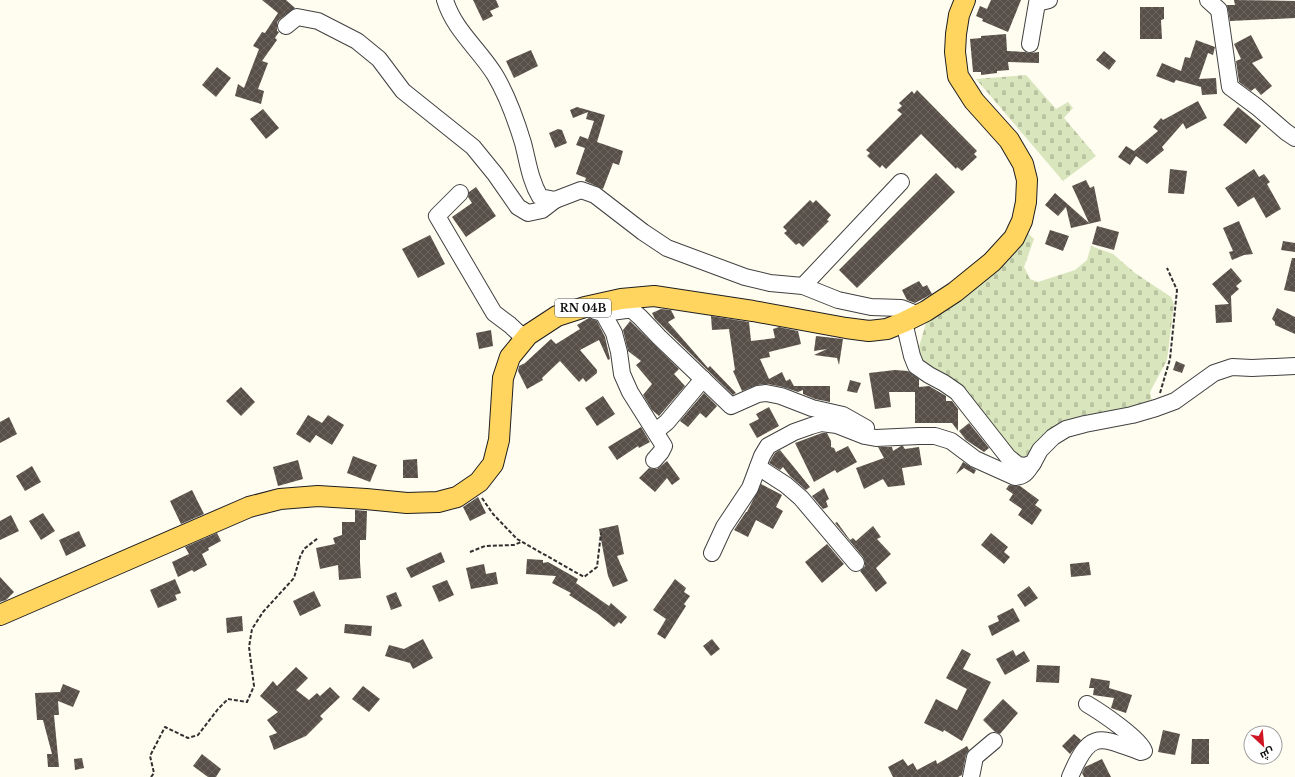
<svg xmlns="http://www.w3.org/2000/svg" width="1295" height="777" font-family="'Libre Baskerville',Cairo,serif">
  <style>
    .cemetery { fill: url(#cemetery-stones) }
    .building { fill: url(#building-cross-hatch) }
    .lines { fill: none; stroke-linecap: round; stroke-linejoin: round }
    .minor-casing { stroke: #414141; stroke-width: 18 }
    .major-casing { stroke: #1f1f1f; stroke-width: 22 }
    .path { stroke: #303030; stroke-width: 2; stroke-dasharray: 4 2; stroke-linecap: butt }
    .minor { stroke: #fff; stroke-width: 16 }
    .major { stroke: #ffd560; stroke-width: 20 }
    .labels { text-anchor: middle; stroke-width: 4; stroke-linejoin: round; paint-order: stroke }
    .shield { fill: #fff; stroke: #565656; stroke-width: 1 }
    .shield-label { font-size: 11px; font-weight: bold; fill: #0e0e0e }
  </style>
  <defs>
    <pattern id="cemetery-stones" width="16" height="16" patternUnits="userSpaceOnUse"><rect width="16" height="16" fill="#d9e5bd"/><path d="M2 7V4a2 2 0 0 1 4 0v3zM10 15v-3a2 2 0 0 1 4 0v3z" fill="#b9c3a1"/></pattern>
    <pattern id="building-cross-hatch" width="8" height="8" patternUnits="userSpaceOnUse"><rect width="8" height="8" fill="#584f49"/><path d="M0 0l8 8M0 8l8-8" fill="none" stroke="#6b645f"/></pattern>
  </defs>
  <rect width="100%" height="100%" fill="#fffcf0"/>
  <!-- cemetery -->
  <g class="cemetery">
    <path d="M1026 75 1056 109 1068 102 1073 108 1064 118 1096 156 1063 181 976 79Z"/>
    <path d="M1028 233 1034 239 1024 267 1030 279 1038 282 1075 270 1087 260 1091 246 1113 254 1135 273 1171 297 1174 304 1167 360 1150 392 1152 401 1147 408 1084 418 1030 457H1020L1010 449 921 360 919 347 926 323 941 309 1006 257Z"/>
  </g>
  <!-- building -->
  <g class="building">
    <path d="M262 0H286L295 8 280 19 277 22V31L279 32 275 38 277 40 262 61 268 63 258 89 264 91 261 104 235 96 238 84 244 88 259 49 253 46 262 32 265 33 278 13Z"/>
    <path d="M473 0H496L499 7 490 11 493 16 483 21Z"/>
    <path d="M991 0H1021L1008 32 982 21 983 19 976 16 980 6 987 9Z"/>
    <path d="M1234 0 1295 1V18L1230 21 1227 5H1235Z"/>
    <path d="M1140 7H1164V19L1161 20 1162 39H1140Z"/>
    <path d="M1006 34 1007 51 1025 52 1029 53 1039 52V63L1008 62 1009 70 997 71V73L981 75V72H973L970 39 981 38V36Z"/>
    <path d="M1251 35 1263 58 1252 63 1272 86 1261 95 1255 88 1251 91 1239 82 1236 61 1241 59 1234 44Z"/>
    <path d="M1196 40 1215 47 1213 55 1208 53 1199 79 1216 78 1217 94 1202 95 1201 87 1176 80 1174 83 1156 76 1162 63 1181 71 1185 57 1190 58Z"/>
    <path d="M531 50 538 66 514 78 506 61Z"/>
    <path d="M1104 51 1116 61 1109 70 1096 60Z"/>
    <path d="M217 67 231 78 216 97 202 85Z"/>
    <path d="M917 90 977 151 974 154 977 157 962 171 957 167 956 169 921 134 886 169 882 165 880 168 867 156 870 153 866 150 902 114 897 110 902 106 899 103 912 91 914 94Z"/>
    <path d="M1198 101 1207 118 1186 129 1183 123 1162 147 1164 150 1147 164 1136 156 1130 165 1118 157 1126 146 1134 151 1158 131 1153 127 1161 118 1163 120Z"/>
    <path d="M577 107 605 115 597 142 623 151 619 165 613 163 603 189 585 181 586 178 576 174 585 148 576 145 580 136 588 139 594 121 586 119 588 112 573 118 570 110Z"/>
    <path d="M1238 107 1261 126 1246 144 1223 125Z"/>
    <path d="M263 109 279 128 266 139 250 119Z"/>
    <path d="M558 129 562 130 567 143 555 148 549 133Z"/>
    <path d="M1170 169 1187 171 1184 194 1168 193Z"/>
    <path d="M1254 169 1259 177 1264 174 1270 182 1267 184 1281 209 1266 218 1254 197 1238 207 1225 188Z"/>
    <path d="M936 173 955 192 857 288 839 270Z"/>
    <path d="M1086 180 1090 188 1094 186 1101 221 1071 228 1066 207 1058 216 1045 205 1055 193 1089 223 1072 186Z"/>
    <path d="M476 187 496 216 466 237 452 217 472 203 468 197 469 192Z"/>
    <path d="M810 200 813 203 816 200 831 215 827 220 829 221 803 247 799 243 796 245 784 233 787 231 783 227Z"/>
    <path d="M1239 221 1253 254 1244 255 1232 260 1229 252 1233 251 1223 228Z"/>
    <path d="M1097 226 1119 232 1114 250 1092 244Z"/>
    <path d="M1050 230 1069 236 1063 251 1045 244Z"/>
    <path d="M430 235 445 264 418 278 402 249Z"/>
    <path d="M1283 241 1295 243V252L1281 250Z"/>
    <path d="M1292 258H1295V292L1284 290Z"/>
    <path d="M1231 268 1242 281 1236 286 1239 289 1231 296 1232 322 1216 323 1215 305 1229 304 1212 284Z"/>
    <path d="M919 281 923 287 927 285 932 294 915 303 907 300 902 290Z"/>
    <path d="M1277 308 1295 317V334L1275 325V322L1272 319Z"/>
    <path d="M661 309 671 310 675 318 668 322 708 368 710 366 736 393 733 395 655 319 652 313Z"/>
    <path d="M711 316 749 322 751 341 775 338 773 329 779 327 798 331 801 344 769 352 770 357 760 359 769 379 782 372 786 381 790 379 794 386H830V402L815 399 803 394V390L798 392 783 387 768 384 757 385 742 391 733 371 735 370 729 329 712 330Z"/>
    <path d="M589 318 597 321 605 337 610 359 608 360 599 340 580 350 597 370V373L586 382 583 378 579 382 560 361 542 378 543 380 527 389 518 371 519 366 525 363 551 339 556 344 580 329 577 325Z"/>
    <path d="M630 321 679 369 674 374 685 386 659 416 652 410 643 395 652 384 636 365 641 361 628 351 623 330Z"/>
    <path d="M491 330 493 346 479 349 476 333Z"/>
    <path d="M816 336 843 339 839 365 837 358 814 355 827 349 814 351Z"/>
    <path d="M1176 361 1185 365 1182 373 1173 370Z"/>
    <path d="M895 370 908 371 919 379V387L929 386 946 396V401H952L958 409V431L952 423H915V392H889L891 407 875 409 869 373Z"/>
    <path d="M850 380 861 383 857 393 847 391Z"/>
    <path d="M241 387 255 402 241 416 226 401Z"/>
    <path d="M704 393 717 406 706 418 700 413 688 427 680 421Z"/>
    <path d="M603 396 615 414 597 426 585 408Z"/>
    <path d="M769 407 779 426 757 438 749 424 759 419 756 414Z"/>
    <path d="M308 415 322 423 328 415 344 425 332 445 316 435 310 443 296 434Z"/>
    <path d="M9 417 17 434 0 443V422Z"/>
    <path d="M969 423 989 448 984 452 966 440 959 431Z"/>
    <path d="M641 427 650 442 639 448 638 446 617 460 608 447Z"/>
    <path d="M822 433H827L831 441V447L834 448 836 452 848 446 857 462 837 473 835 470 814 482 795 443Z"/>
    <path d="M901 446H903L905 449 919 447 922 465 902 468 905 485 888 487 883 479 864 489 856 468 884 458 878 447H892L893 451Z"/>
    <path d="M780 450 810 487 806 490 790 476 783 467 780 470 769 463 775 453Z"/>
    <path d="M353 456 377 465 370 482 347 473Z"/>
    <path d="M417 459 418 478H403V460Z"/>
    <path d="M298 460 303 479 278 486 273 467Z"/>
    <path d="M667 461 680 479 672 485 667 478 655 492 639 478 649 468 653 469H657Z"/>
    <path d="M963 462 976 470 974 474 964 468 956 474Z"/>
    <path d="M32 466 41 482 25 491 16 476Z"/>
    <path d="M761 484 782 495 776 507 783 511 773 529 756 520 748 537 734 530 746 512H747Z"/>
    <path d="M1009 485 1020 486 1039 500 1035 505 1042 510 1032 525 1018 515 1022 509 1009 500 1013 494 1006 489Z"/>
    <path d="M824 488 829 499 826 501 828 507 823 509 812 496Z"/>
    <path d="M192 490 204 514 181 524 170 501Z"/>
    <path d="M478 497 486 513 470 521 463 507Z"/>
    <path d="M355 510 367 511 366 540H360V562L361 578 339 580 338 565 320 569 316 548 335 544 333 538 342 535V522H355Z"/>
    <path d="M43 513 55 531 41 540 29 521Z"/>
    <path d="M11 515 19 531 0 540V521Z"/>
    <path d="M837 522 850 540 853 538 856 541 873 526 881 537 877 539 891 554 876 568 887 583 876 592 860 571 865 566V562L863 557 835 523Z"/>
    <path d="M618 525 624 554 617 556 628 581 613 587 608 576 599 529Z"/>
    <path d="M79 531 86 546 66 556 59 540Z"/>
    <path d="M217 533 221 541 208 548 209 550 202 554 207 565 194 572 192 570 178 577 172 562 189 554 185 547Z"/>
    <path d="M991 533 1008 547 1004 552 1010 557 1004 564 981 545Z"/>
    <path d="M827 544 844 564 822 583 805 562Z"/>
    <path d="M441 552 445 562 411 578 406 568Z"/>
    <path d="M527 559 543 560V563L548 562 578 579 576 583 609 606 611 603 627 617 621 624 619 622 614 627 598 614 569 595 571 593 552 583 556 576 526 574Z"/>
    <path d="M1089 562 1091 575 1071 577 1070 564Z"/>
    <path d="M484 564 486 574 496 572 498 584 471 589 466 568Z"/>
    <path d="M0 577 14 592 6 600 0 602Z"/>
    <path d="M175 579 181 593 175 595 177 600 158 608 150 590Z"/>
    <path d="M675 579 686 588 684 592 690 596 684 604 686 606 665 639 657 634 666 619 653 610Z"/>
    <path d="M447 580 454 595 439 602 432 586Z"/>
    <path d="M1029 586 1038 598 1025 607 1017 595Z"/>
    <path d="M314 591 321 606 300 616 293 601Z"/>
    <path d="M396 592 402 606 391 610 386 596Z"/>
    <path d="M1013 608 1020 621 992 636 988 626 999 621 997 616Z"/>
    <path d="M242 616 243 631 227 633 226 618Z"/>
    <path d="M345 624 372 626 371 636 344 633Z"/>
    <path d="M423 639 433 658 413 669 410 663 385 656 389 645 404 649Z"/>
    <path d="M712 639 720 649 711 656 703 646Z"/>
    <path d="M962 649 971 654 963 669 991 682 962 741 944 730 943 732 924 723 936 699 957 710 967 689 946 678Z"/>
    <path d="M1013 650 1016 656 1024 651 1030 661 1005 675 996 659Z"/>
    <path d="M1037 665 1060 666 1059 683 1036 682Z"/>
    <path d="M296 667 308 678 296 690 309 700 317 693 320 696 330 687 340 697 320 716 323 719 306 736 274 750 269 736 277 733 267 720 278 712 260 696 273 681 277 686Z"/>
    <path d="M1091 678 1110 681 1109 688 1132 695 1126 713 1111 708 1114 698 1093 695 1094 688H1089Z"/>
    <path d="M63 684 80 691 73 707 58 701 59 715H54L59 767H48L47 754H52L43 720H37L35 693 60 692Z"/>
    <path d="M363 686 380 699 369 712 352 699Z"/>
    <path d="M1003 699 1018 713 1000 734 995 732 983 720Z"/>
    <path d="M1163 730 1180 734 1175 755 1158 752Z"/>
    <path d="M1074 734 1081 740 1070 754 1062 746Z"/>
    <path d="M1192 739H1209V764H1191Z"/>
    <path d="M967 746 969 750 966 755 962 775 958 777H893L888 767 903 759 908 766 913 763 917 770 936 760 937 764Z"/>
    <path d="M202 754 221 769 216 777H208L193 766Z"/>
    <path d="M82 758 84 768 75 770 74 759Z"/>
    <path d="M1102 759 1111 777H1084L1082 773 1085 767Z"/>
  </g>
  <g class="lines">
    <!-- minor casing -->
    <g class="minor-casing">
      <g id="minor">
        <path d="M445 0C454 30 479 49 495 75 507 95 516 120 523 143 528 162 530 180 540 197L555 200 581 190 595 195 643 232 667 248 745 277 770 283 803 286 838 300 871 307 901 308 919 315"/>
        <path d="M1208 0 1219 10 1230 87 1257 107 1286 132 1295 138"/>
        <path d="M286 26 297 17 318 21 357 41 379 59 403 91 473 147 495 174 518 207 528 213 542 210 555 200"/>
        <path d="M1030 44 1037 3 1049 0"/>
        <path d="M460 193 437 216 494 313 510 325 525 339"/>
        <path d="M803 286 901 182"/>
        <path d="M595 311 603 313 614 333 619 352 622 374 630 392 664 446 661 452 654 460"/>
        <path d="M603 313 626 310H632L640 317 659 337 731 406 758 394 766 393 781 396 812 408 843 415 866 428"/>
        <path d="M904 322 912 356 916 366 929 375 944 383 957 392 1008 457 1018 465 1025 466 1033 463 1040 450 1053 437 1066 429 1085 424 1132 415 1156 408 1175 401 1214 373 1232 367 1252 368 1295 366"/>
        <path d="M656 431 667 422 703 379"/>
        <path d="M758 467 786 485 801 498 856 563"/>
        <path d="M712 553 724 527 750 488 762 456 768 446 794 432 811 426 821 423 837 425 865 436 876 438 919 436H935L951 441 975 459 1015 477C1026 476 1027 471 1033 463"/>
        <path d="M971 777 975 757 994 741"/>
        <path d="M1070 777C1090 730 1098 736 1141 752L1144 751C1141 739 1099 711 1087 704"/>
      </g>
    </g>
    <!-- major casing -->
    <g class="major-casing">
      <path id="major" d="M0 615 249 507 280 499 318 496 366 499 407 503 438 502 457 497 479 482 493 464 499 440 503 378 510 357 528 335 557 316 585 307 621 299 654 296 753 311 846 328 869 331 887 329 904 322 926 311 955 292 992 262 1014 238 1022 221 1026 202 1027 180 1023 164 1009 140 974 101 958 76 955 52 956 34 959 15 965 0"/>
    </g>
    <!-- path -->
    <g class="path">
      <path d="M1160 393 1170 359 1177 290 1167 268"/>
      <path d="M482 498 493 514 517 539 584 577 597 567 601 533"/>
      <path d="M470 552 485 546 514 545 521 542"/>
      <path d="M151 777 154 773 150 756 165 727 188 738 198 735 218 709 228 699 247 702 254 686 249 647 252 629 263 612 294 578 300 557 304 549 318 538"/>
    </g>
    <!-- minor -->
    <use href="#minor" class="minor"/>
    <!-- major -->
    <use href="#major" class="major"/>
  </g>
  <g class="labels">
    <!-- shield labels -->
    <rect class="shield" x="555" y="299" width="56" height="18" rx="3"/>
    <g class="shield-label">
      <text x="583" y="312">RN 04B</text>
    </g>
  </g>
  <!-- north arrow -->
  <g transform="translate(1263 745) rotate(154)"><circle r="19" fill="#ffffff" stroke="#9f9f9f"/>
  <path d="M0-3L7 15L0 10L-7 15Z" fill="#cf1623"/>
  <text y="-6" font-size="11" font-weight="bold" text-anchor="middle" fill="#0e0e0e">ش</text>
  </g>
</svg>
